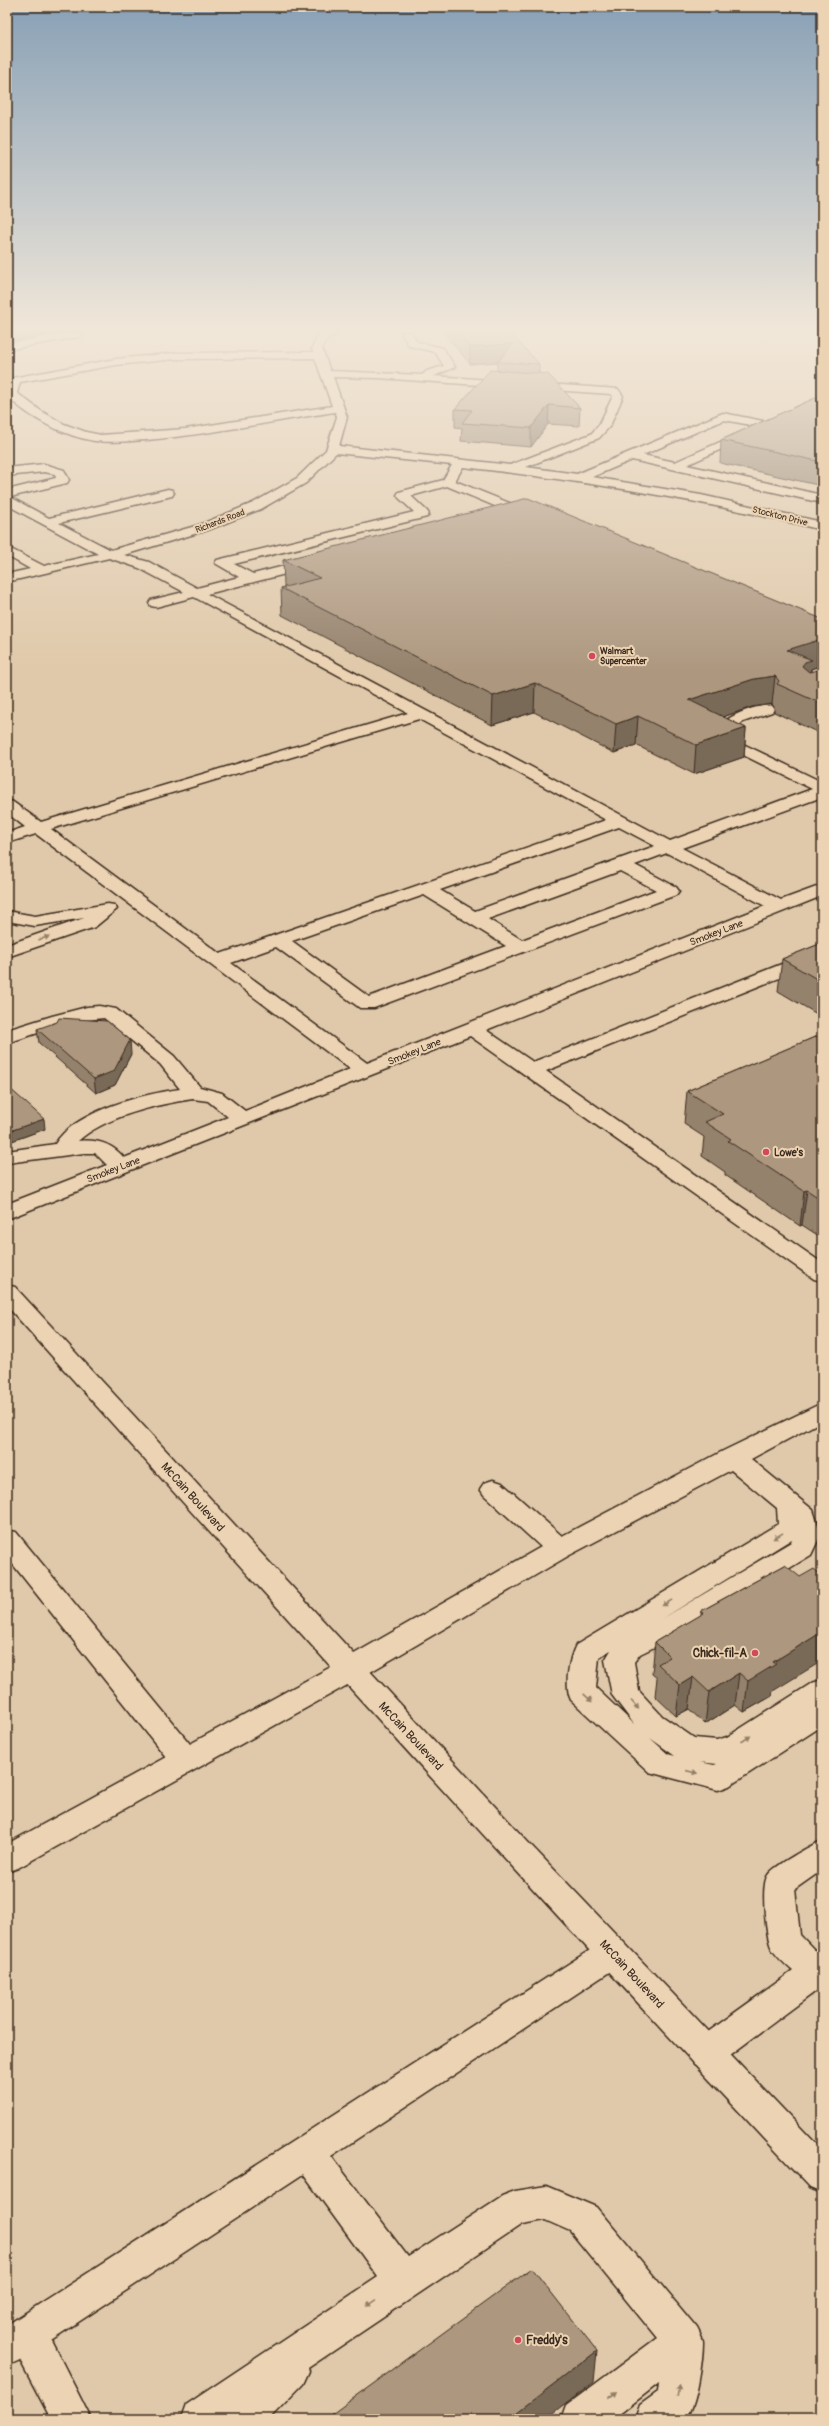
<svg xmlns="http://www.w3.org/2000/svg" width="829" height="2426" font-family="Pangolin,sans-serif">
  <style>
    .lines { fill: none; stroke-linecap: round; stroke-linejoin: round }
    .minor-casing { stroke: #3b2a1e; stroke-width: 3 }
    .major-casing { stroke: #3b2a1e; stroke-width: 3 }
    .minor { fill: #ebd3b3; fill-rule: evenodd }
    .major { fill: #ebd3b3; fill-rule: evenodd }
    .wall { fill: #95826d; stroke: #3b2a1e }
    .shaded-wall { fill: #796a59; stroke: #3b2a1e }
    .building { fill: #ad977f; stroke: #3b2a1e }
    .oneway { fill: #937e68 }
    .poi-dot { fill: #d1495b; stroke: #ebd3b3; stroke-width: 1.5 }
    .labels { text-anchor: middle; stroke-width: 4; stroke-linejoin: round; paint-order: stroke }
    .far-street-label { font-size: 9px; fill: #3b2a1e; stroke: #ebd3b3 }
    .far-poi-label { font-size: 9px; font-weight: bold; fill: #3b2a1e; stroke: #ebd3b3; text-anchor: start }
    .street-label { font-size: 10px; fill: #3b2a1e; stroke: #ebd3b3 }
    .poi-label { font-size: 10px; font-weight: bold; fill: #3b2a1e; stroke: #ebd3b3; text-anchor: start }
    .near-street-label { font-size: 12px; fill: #3b2a1e; stroke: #ebd3b3 }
    .near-poi-label { font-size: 12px; font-weight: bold; fill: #3b2a1e; stroke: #ebd3b3; text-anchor: end }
  </style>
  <rect width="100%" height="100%" fill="#e0c9aa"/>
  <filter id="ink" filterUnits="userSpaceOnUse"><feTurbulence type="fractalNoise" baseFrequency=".025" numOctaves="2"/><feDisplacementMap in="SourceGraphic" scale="8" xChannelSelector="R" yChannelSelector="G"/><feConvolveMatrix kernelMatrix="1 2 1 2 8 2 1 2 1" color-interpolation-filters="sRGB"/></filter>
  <g filter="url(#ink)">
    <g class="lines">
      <!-- minor casing -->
      <g class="minor-casing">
        <g id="minor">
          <path d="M71 332 83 334 78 337 7 350V344Z"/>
          <path d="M325 332H338L325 341 322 349 330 371 422 375 427 371 444 366 435 352 409 346 401 332H411L417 342 443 348 455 367 434 376 618 389 623 396 610 426 599 438 526 467 577 474 723 413 768 422 774 425 687 465 822 495V503L632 460 592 477 701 495 822 522V530C703 500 584 481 463 467L455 481 534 513 536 516 534 519H526L447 486 411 496 427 511 429 514 427 517 234 564 253 574 312 559 319 563 317 566 207 594 670 841 812 789 731 749 721 738 719 727C727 716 760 703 772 706L775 709 772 712 743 722 735 728 737 737 741 743 822 782V797L682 848 781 900 822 885V896L486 1030 533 1062 822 948V961L546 1071 822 1263V1281L814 1279 470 1036 7 1219V1204L107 1165 95 1153H84L7 1163V1151L55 1144C75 1111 143 1094 180 1089L160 1064 104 1018 75 1021 7 1043V1030L52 1016 87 1007 99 1006 116 1009 174 1056 200 1087 222 1093 245 1111 350 1069 36 834 7 843V833L25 827 7 813V800L13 802 41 822 408 713 194 597 156 607 151 606 149 603 151 600 184 592 139 568 109 558 7 582V574L30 569 7 556V547L44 566 98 554 7 505V490L56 478 55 474 44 472 7 476V468L44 464 64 470 69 480 67 483 10 497 49 518 168 489 172 490 174 493 172 496 59 523 111 550 199 525 253 503 297 478 326 450 337 417 335 412C272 421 210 435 146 440 129 441 111 443 95 441 64 436 29 418 7 396L12 378 116 359 176 353 313 352 312 349 317 337ZM315 358 332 406 185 429 101 435 86 432 64 424 41 411 17 393 20 382 116 365 176 359ZM333 377 378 378 611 394 613 396 599 425 591 434 510 465 339 446 347 417ZM724 420 756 426 675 462 643 455ZM336 453 452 465 443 480 399 492 397 495 399 498 414 512 217 560 215 563 239 577 197 588 149 562 124 555 208 530 261 509 306 483ZM419 719 606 820 220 954 51 829ZM619 827 655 846 475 911 440 890ZM667 853 765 906 367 1063 231 963 276 947 360 1008H374L676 895 679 891 676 887 635 865ZM620 871 656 890 522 940 488 919ZM424 895 506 946 369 997 292 941ZM193 1099 208 1101 228 1117 124 1158C112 1143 97 1139 78 1141 104 1117 158 1104 193 1099Z"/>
          <path d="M108 904 114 905 117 909 95 927 7 957V945L84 918 35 926 7 921V911L35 916Z"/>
          <path d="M822 1403V1421L751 1459 813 1510 821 1534 811 1555 685 1632 640 1654 634 1662 639 1691 662 1716 694 1738 717 1740 727 1737 812 1683 822 1680V1726L729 1786 718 1790 649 1772 571 1700C564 1686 569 1658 576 1645L778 1524 777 1508 731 1470 568 1556 360 1678 18 1868 7 1872V1844L166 1757 7 1557V1530L16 1532 190 1744 340 1662 541 1547 484 1495 480 1489 484 1483 493 1480 502 1483 562 1536 723 1451ZM792 1539 791 1542 660 1620ZM611 1650 605 1660 612 1695 634 1724 596 1688 599 1657ZM650 1738 675 1756 668 1754ZM700 1762 717 1764 714 1765Z"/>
          <path d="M822 1841V1870L795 1889 800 1935 822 1958V1993L816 1991 718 2064 706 2068 694 2064 689 2053 694 2042 793 1971C786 1965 777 1957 772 1949 766 1938 760 1885 768 1875 774 1866 811 1845 822 1841Z"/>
          <path d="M612 1939 623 1943 628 1953 623 1963 331 2156 408 2257 502 2196 515 2191 546 2186 596 2207 697 2328C699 2332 702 2338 703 2342 703 2358 697 2409 685 2419H635L640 2405 658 2392 659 2383 613 2419H562L567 2405 657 2338 570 2231 545 2220 522 2224 308 2368 309 2371 303 2384 269 2419H181L186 2405 378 2277 303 2174 51 2340 91 2419H51L20 2360 7 2366V2325L601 1943Z"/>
        </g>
      </g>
      <!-- major casing -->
      <g class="major-casing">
        <path id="major" d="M7 1285 15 1287 524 1838 822 2150V2192L810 2187C537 1898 272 1602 7 1306Z"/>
      </g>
      <!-- minor -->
      <use href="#minor" class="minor"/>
      <!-- major -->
      <use href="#major" class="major"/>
    </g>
    <!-- wall -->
    <g class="wall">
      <path d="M443 332H509L539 364V373L580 408 579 426 548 424 531 447 461 441 462 428 455 427V409L497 370V362L470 364Z"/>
      <path d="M822 395V486L720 463 721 440Z"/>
      <path d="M283 560 822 619V665L811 669V672H822V732L819 733 774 712V707L772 704 752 707 723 717 746 728 744 757 694 774 636 745 614 753 534 712 492 725 282 615 281 588 286 587 284 586Z"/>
      <path d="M822 943V1017L778 991 782 959Z"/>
      <path d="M37 1029 131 1054 115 1085 96 1093 39 1043Z"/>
      <path d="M822 1034V1238L802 1225 800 1226 725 1175V1172L702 1156 704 1137 684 1124 687 1091Z"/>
      <path d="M7 1086 45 1129 9 1142 7 1141Z"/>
      <path d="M785 1565 772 1696 744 1712 735 1705 705 1724 689 1709 676 1716 655 1696 657 1678 652 1674 655 1642 701 1615V1611Z"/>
    </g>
    <!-- shaded-wall -->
    <g class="shaded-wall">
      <path d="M7 332H68L7 343Z"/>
      <path d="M513 344 497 362 470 364V347Z"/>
      <path d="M549 405 548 424 531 447V428Z"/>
      <path d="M822 639V665L811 669 809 688 802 691 799 694 801 672 787 650Z"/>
      <path d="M775 676 772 704 752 707 687 729 689 700 754 679Z"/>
      <path d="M535 683 534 712 492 725 493 696Z"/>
      <path d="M822 710V732L819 733Z"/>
      <path d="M638 716 636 745 614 753 616 724Z"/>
      <path d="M746 728 744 757 694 774 696 745Z"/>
      <path d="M130 1040 131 1054 115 1085 96 1093 94 1079Z"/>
      <path d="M44 1119 45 1129 9 1142 7 1132Z"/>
      <path d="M807 1190 802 1225 800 1226 804 1191Z"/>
      <path d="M822 1632V1661L773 1691 772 1696 744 1712 748 1681 773 1662Z"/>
      <path d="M739 1673 735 1705 705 1724 709 1692Z"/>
      <path d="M693 1677 689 1709 676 1716 680 1685Z"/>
      <path d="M597 2351 594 2382 546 2419H508Z"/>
    </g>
    <!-- building -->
    <g class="building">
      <path d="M458 332H509L539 364 498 362 513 344 470 347Z"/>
      <path d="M490 370 548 374 580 408 549 405 531 428 462 423 472 410 455 409Z"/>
      <path d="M822 395V462L721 440Z"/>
      <path d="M528 498 822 619V639L787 650 812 660 805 662 802 666 809 672 818 670 822 672V704L777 684 779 681 775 676 754 679 689 700 746 728 696 745 638 716 616 724 535 683 493 696 281 588 320 578 283 560Z"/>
      <path d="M822 943V982L782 959Z"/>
      <path d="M59 1018 107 1021 130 1040 114 1071 94 1079 37 1029 57 1022Z"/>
      <path d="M822 1034V1200L807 1190 804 1191 728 1141 731 1139 705 1122 723 1114 687 1091Z"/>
      <path d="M7 1086 44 1119 7 1132Z"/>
      <path d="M785 1565 800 1577 814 1569 822 1576V1632L773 1662 776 1664 748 1681 739 1673 709 1692 693 1677 680 1685 658 1664 670 1657 655 1642 704 1613 701 1611Z"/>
      <path d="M532 2268 597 2351 508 2419H325Z"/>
    </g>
    <!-- one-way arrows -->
    <defs><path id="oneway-solid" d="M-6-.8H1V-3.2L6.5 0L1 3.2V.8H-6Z"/></defs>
    <g class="oneway">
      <use href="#oneway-solid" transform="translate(44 938) rotate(-19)"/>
      <use href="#oneway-solid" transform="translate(778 1536) rotate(149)"/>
      <use href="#oneway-solid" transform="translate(667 1603) rotate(149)"/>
      <use href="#oneway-solid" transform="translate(588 1698) rotate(43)"/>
      <use href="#oneway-solid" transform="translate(635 1705) rotate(48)"/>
      <use href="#oneway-solid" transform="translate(746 1739) rotate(-33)"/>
      <use href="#oneway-solid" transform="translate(692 1772) rotate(13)"/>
      <use href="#oneway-solid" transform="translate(371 2303) rotate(146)"/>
      <use href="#oneway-solid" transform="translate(678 2391) rotate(-83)"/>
      <use href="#oneway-solid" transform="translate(612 2395) rotate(-37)"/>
    </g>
  </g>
  <!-- sky -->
  <linearGradient id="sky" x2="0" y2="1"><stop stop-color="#88a0b6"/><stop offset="0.49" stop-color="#f1e7d9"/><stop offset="1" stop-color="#f1e7d9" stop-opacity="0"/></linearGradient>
  <rect width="829" height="672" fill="url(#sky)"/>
  <!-- markers -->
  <g class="poi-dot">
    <circle cx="592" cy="656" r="4"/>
    <circle cx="766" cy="1152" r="4"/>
    <circle cx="755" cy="1653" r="4"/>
    <circle cx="518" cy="2340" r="4"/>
  </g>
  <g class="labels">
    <!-- far-street labels -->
    <g class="far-street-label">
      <text transform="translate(780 516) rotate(14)" y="3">Stockton Drive</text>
      <text transform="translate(220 521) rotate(-21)" y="3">Richards Road</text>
    </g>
    <!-- far-poi labels -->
    <g class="far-poi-label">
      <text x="600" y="654">Walmart<tspan x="600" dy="10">Supercenter</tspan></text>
    </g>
    <!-- street labels -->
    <g class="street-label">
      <text transform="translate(716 932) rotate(-21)" y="4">Smokey Lane</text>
      <text transform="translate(414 1051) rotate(-22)" y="4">Smokey Lane</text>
      <text transform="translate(113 1169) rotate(-21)" y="4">Smokey Lane</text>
    </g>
    <!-- poi labels -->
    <g class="poi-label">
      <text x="774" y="1156">Lowe's</text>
    </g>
    <!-- near-street labels -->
    <g class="near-street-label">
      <text transform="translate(193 1497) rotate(48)" y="4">McCain Boulevard</text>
      <text transform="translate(411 1736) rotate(47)" y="4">McCain Boulevard</text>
      <text transform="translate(632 1974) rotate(47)" y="4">McCain Boulevard</text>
    </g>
    <!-- near-poi labels -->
    <g class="near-poi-label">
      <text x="747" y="1657">Chick-fil-A</text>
      <text x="526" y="2344" text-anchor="start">Freddy's</text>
    </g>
  </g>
  <!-- margin -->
  <rect width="829" height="2426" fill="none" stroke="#ebd3b3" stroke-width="24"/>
  <rect x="12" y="12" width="805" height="2402" fill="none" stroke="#3b2a1e" stroke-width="1.5" filter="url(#ink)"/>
</svg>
